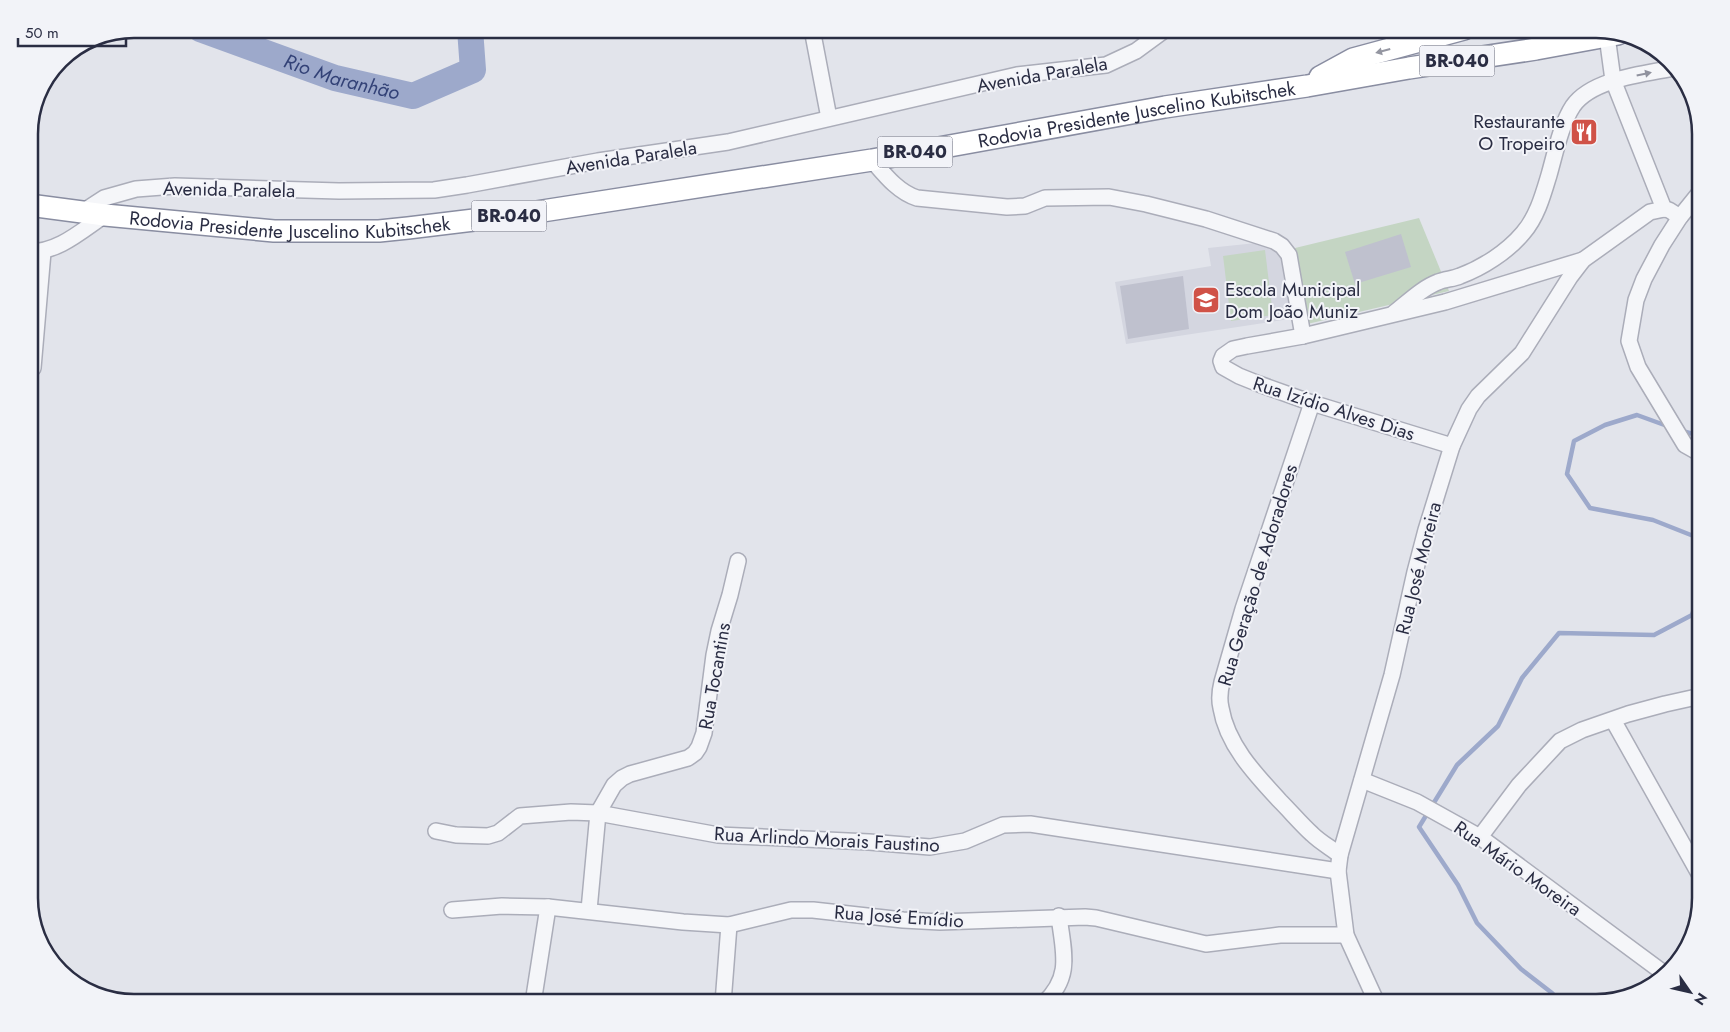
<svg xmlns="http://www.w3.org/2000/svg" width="1730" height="1032" font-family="Jost,sans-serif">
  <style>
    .built { fill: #d4d6e0 }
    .green { fill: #c4d5c3 }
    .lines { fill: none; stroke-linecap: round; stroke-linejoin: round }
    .stream { stroke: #9da9cb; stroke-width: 4.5 }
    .river { stroke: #9da9cb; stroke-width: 26 }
    .building { fill: #bfc1ce }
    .minor-casing { stroke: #abadb9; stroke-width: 18 }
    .highway-casing { stroke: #898da1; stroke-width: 24 }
    .minor { stroke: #f5f6f9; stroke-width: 15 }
    .highway { stroke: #fff; stroke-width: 21 }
    .oneway { fill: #9496a1 }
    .oneway2 { fill: #90929e }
    .labels { text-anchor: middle; stroke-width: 4; stroke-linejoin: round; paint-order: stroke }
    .shield { fill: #f2f3f8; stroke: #666879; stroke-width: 1 }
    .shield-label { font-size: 18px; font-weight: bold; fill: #2a2d43 }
    .street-label { font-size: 19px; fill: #2a2d43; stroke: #f2f3f8 }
    .poi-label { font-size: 19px; fill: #2a2d43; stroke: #f2f3f8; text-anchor: end }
    .water-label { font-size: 20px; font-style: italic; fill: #334277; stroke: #f2f3f8 }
    .rim { fill: none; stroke: #2a2d43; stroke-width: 2.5 }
  </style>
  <rect width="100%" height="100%" fill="#e2e4eb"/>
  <!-- built -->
  <path class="built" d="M1266 242 1286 254 1296 318 1126 344 1115 282 1211 266 1208 248Z"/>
  <!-- green -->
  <g class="green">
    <path d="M1419 218 1449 291 1303 325 1291 249Z"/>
    <path d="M1265 250 1273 315 1231 321 1223 256Z"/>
  </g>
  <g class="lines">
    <!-- stream -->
    <g class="stream">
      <path d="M1670 427 1637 415 1605 425 1574 441 1567 474 1590 508 1653 520 1696 537 1701 566"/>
      <path d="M1682 431 1701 436"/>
      <path d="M1562 1003 1552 993 1521 969 1477 923 1458 885 1419 827 1457 765 1498 726 1522 678 1559 633 1654 635 1692 615 1701 589"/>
    </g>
    <!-- river -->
    <path class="river" id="s1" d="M200 29 335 78 413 96 473 70 470 29"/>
  </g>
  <!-- building -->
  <g class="building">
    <path d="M1401 234 1411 267 1355 284 1345 252Z"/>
    <path d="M1183 276 1189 329 1128 339 1120 286Z"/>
  </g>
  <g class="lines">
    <!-- minor casing -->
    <g class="minor-casing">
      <g id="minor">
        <path d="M812 29 829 118"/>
        <path d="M1607 36 1613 80 1664 209"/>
        <path d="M872 160C885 175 898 192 917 198L1007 207 1025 206 1045 198 1109 197 1146 204 1206 219 1274 241 1282 246 1289 255 1303 336"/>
        <path d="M1701 191 1680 217 1662 245 1644 279 1636 300 1629 341 1638 367 1685 445 1701 454"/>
        <path d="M84 211 104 198 136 189 175 186 339 191 434 190 467 185 598 161 728 142 1017 75 1106 65 1136 51 1166 29"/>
        <path d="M29 252C59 252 81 231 105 215"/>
        <path d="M1394 313C1408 302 1422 288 1438 282 1445 279 1453 279 1460 276 1482 268 1507 252 1523 233 1537 217 1543 195 1549 175 1555 154 1561 124 1573 106 1592 79 1644 74 1674 68"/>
        <path d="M33 368 43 252"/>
        <path d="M1312 403 1243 609 1222 682C1220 690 1219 700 1221 708 1227 745 1256 775 1280 801 1291 812 1301 824 1312 834 1320 842 1331 848 1340 855"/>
        <path d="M1452 446 1312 403 1259 384 1239 376 1223 367 1221 361 1223 356 1233 349 1247 346 1303 336 1445 302 1583 260"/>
        <path d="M1613 720 1701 877"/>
        <path d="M1362 780 1417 802 1480 837 1665 974"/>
        <path d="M436 831 456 835 488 836 498 833 520 816 571 812 598 813 718 835 869 842 930 847 965 841 1003 825 1030 824 1338 871"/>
        <path d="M1480 837 1519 785 1560 741 1582 730 1628 714 1665 704 1701 696"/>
        <path d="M452 910 502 906 548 907 683 922 729 925 791 910H813L903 920 940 922 1085 917 1096 918 1206 944 1280 935H1346"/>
        <path d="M589 910 598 813 614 785 622 778 630 774 688 758 695 753 699 747 704 733 714 655 719 631 730 595 738 561"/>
        <path d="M533 1003 548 907"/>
        <path d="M723 1003 729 925"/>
        <path d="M1044 1003C1073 976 1063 951 1059 916"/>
        <path d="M1377 1003 1346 935 1338 871 1340 855 1392 675 1415 572 1426 530 1452 446 1469 409 1478 396 1522 353 1570 277 1583 260 1650 212 1664 209 1669 210 1680 217"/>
      </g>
    </g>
    <!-- highway casing -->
    <g class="highway-casing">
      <g id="highway">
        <path d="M1320 77 1353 59 1464 29"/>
        <path id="s2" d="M29 205 105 215 274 231H379L408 228 523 214 872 160 1165 107 1307 86 1409 68 1536 49 1618 34"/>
      </g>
    </g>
    <!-- minor -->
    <use href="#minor" class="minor"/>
    <!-- highway -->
    <use href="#highway" class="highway"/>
  </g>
  <!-- one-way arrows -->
  <defs><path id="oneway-solid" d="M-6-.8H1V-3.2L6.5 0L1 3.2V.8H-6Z" transform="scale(1.25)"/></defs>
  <use class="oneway" href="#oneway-solid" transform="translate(1383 51) rotate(165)"/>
  <use class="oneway2" href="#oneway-solid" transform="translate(1644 74) rotate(-12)"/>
  <!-- icons -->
  <defs>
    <g id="restaurant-square" transform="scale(1.4375)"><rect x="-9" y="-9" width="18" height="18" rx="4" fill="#d05247" stroke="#f2f3f8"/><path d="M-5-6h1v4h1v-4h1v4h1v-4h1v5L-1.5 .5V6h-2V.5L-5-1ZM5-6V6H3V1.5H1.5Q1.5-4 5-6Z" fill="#fff"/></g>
    <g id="school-square" transform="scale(1.4375)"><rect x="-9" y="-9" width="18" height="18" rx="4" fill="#d05247" stroke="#f2f3f8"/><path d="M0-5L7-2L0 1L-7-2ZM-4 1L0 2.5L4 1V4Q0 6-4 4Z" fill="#fff"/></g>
  </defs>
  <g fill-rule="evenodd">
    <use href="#restaurant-square" x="1584" y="132"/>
    <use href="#school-square" x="1206" y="300"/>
  </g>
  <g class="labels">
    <!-- shield labels -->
    <g class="shield">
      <rect x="1419.5" y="45.5" width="75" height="31" rx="4"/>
      <rect x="877.5" y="136.5" width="75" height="31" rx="4"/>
      <rect x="471.5" y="200.5" width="75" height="31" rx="4"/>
    </g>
    <g class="shield-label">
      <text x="1457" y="67">BR-040</text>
      <text x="915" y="158">BR-040</text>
      <text x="509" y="222">BR-040</text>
    </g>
    <!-- street labels -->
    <g class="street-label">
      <text transform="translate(1042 74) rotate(-10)" y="7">Avenida Paralela</text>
      <text dy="7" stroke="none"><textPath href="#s2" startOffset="1118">Rodovia Presidente Juscelino Kubitschek</textPath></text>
      <text transform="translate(631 157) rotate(-9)" y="7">Avenida Paralela</text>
      <text transform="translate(229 189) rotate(1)" y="7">Avenida Paralela</text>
      <text dy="7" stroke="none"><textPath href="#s2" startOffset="262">Rodovia Presidente Juscelino Kubitschek</textPath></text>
      <text transform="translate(1334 408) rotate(18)" y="7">Rua Izídio Alves Dias</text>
      <text transform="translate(1418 568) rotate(-76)" y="7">Rua José Moreira</text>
      <text transform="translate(1257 575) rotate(-73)" y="7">Rua Geração de Adoradores</text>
      <text transform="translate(714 676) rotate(-80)" y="7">Rua Tocantins</text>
      <text transform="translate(827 839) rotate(3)" y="7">Rua Arlindo Morais Faustino</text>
      <text transform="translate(1518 868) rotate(35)" y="7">Rua Mário Moreira</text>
      <text transform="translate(899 916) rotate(4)" y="7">Rua José Emídio</text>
    </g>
    <!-- poi labels -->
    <g class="poi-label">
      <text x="1565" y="128">Restaurante<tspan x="1565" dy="22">O Tropeiro</tspan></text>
      <text x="1225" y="296" text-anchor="start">Escola Municipal<tspan x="1225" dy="22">Dom João Muniz</tspan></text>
    </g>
    <!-- water labels -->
    <g class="water-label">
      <text dy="7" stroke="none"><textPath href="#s1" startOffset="150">Rio Maranhão</textPath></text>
    </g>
  </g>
  <!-- crop -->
  <path d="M0 0H1730V1032H0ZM134 38H1596A96 96 0 0 1 1692 134V898A96 96 0 0 1 1596 994H134A96 96 0 0 1 38 898V134A96 96 0 0 1 134 38Z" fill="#f2f3f8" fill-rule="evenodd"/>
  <path class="rim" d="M134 38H1596A96 96 0 0 1 1692 134V898A96 96 0 0 1 1596 994H134A96 96 0 0 1 38 898V134A96 96 0 0 1 134 38Z"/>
  <!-- north arrow -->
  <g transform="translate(1690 992) rotate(124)" stroke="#f2f3f8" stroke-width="4" paint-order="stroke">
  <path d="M0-4L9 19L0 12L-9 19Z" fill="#2a2d43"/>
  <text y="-8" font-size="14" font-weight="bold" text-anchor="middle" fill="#2a2d43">N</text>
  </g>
  <!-- scale -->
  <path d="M18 38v8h108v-8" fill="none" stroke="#2a2d43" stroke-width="2.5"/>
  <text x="25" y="38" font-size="15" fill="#2a2d43" stroke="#f2f3f8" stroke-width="4" paint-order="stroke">50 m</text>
</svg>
